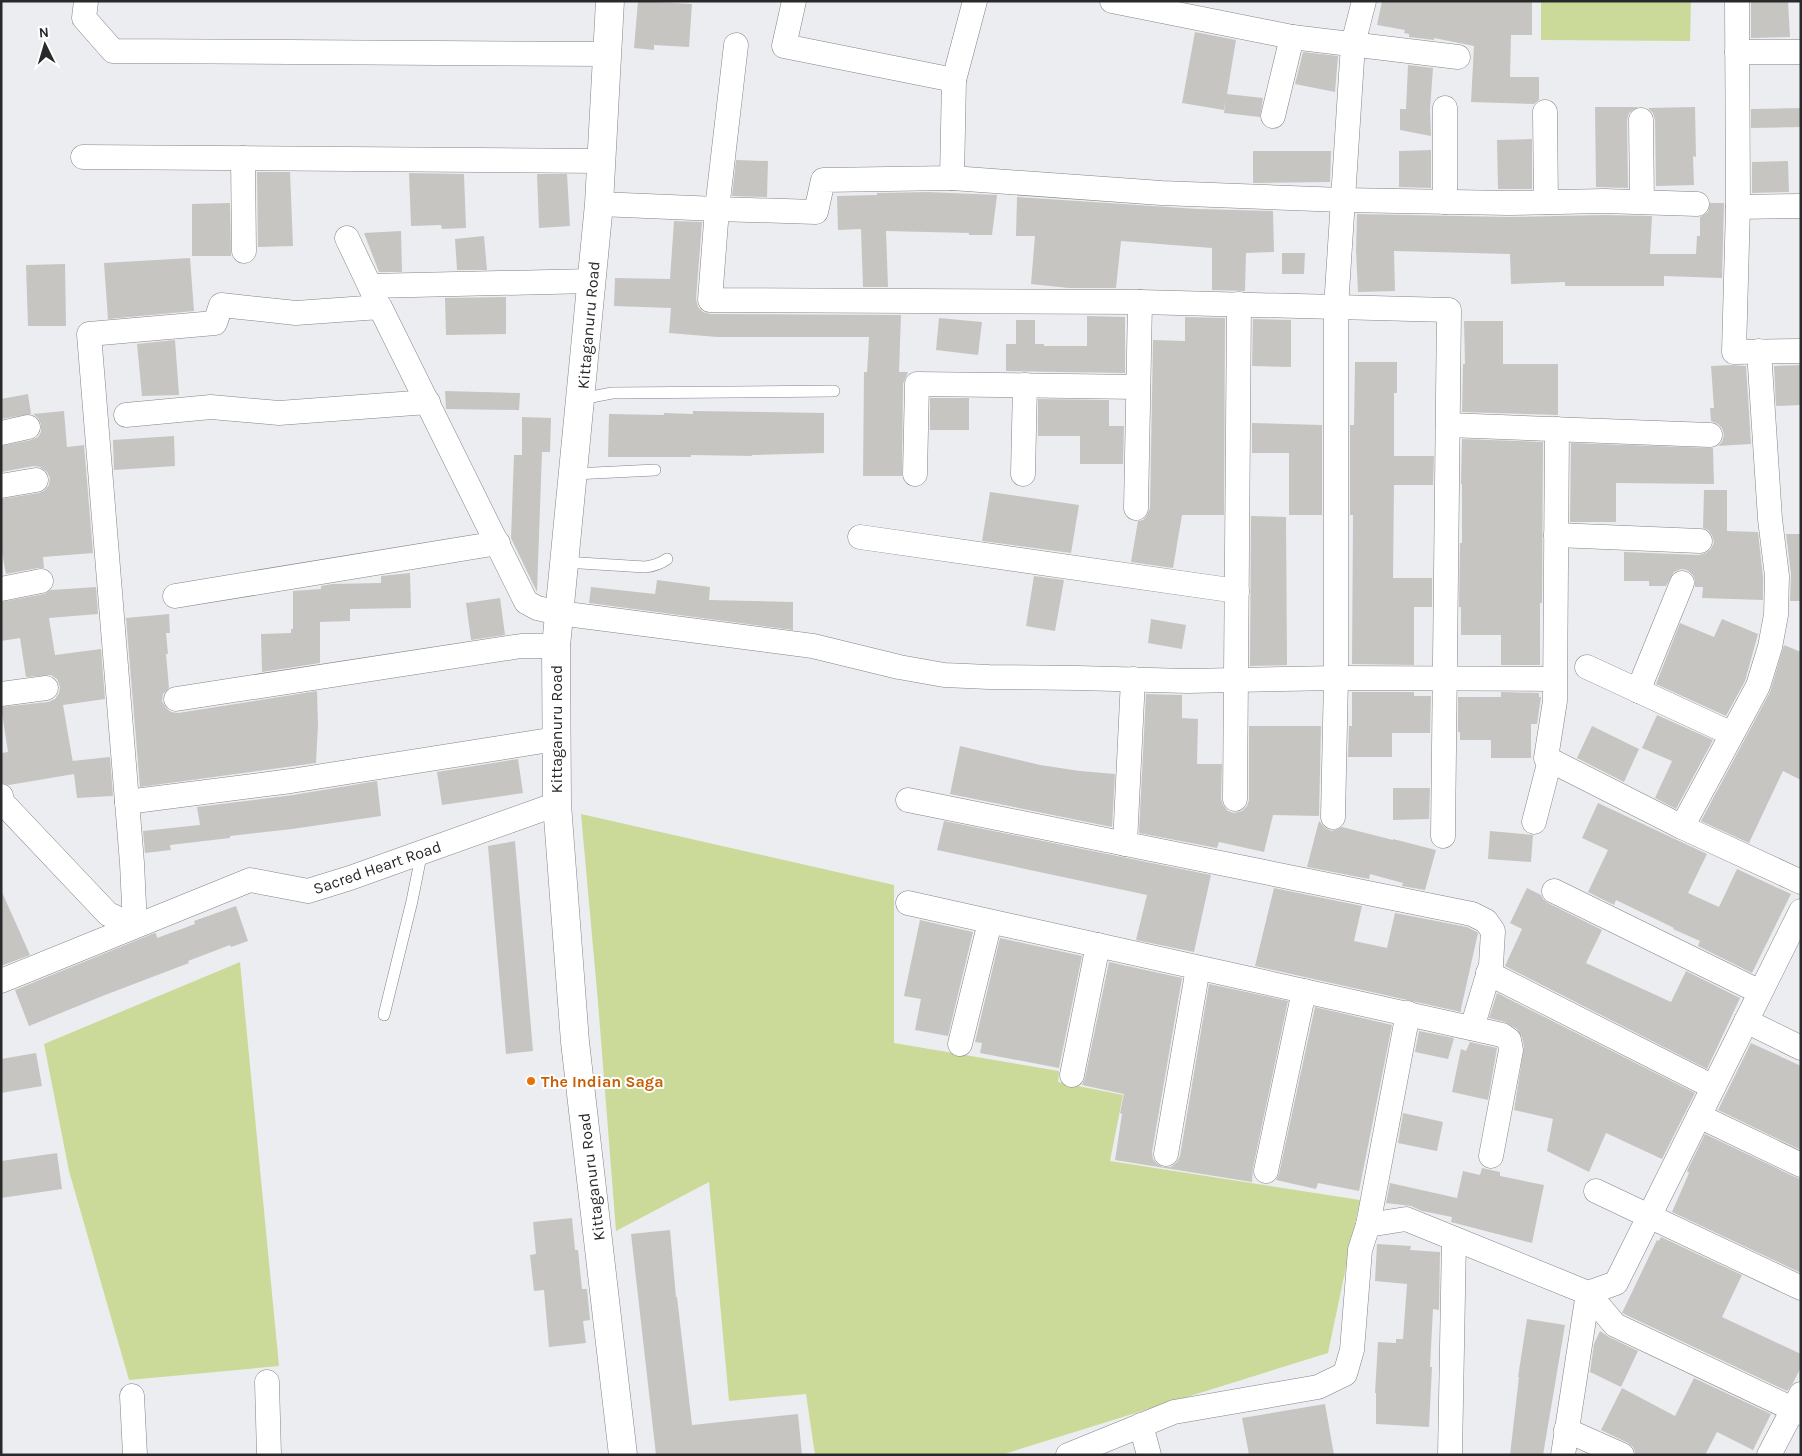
<svg xmlns="http://www.w3.org/2000/svg" width="1802" height="1456" font-family="Karla,sans-serif">
  <style>
    .green { fill: #cbda98 }
    .building { fill: #c7c5c2 }
    .lines { fill: none; stroke-linecap: round; stroke-linejoin: round }
    .lane-casing { stroke: #838487; stroke-width: 12 }
    .street-casing { stroke: #838487; stroke-width: 25 }
    .secondary-casing { stroke: #838487; stroke-width: 29 }
    .lane { stroke: #fff; stroke-width: 11 }
    .street { stroke: #fff; stroke-width: 24 }
    .secondary { stroke: #fff; stroke-width: 28 }
    .food-dot { fill: #e8710a; stroke: #fff; stroke-width: 2 }
    .labels { text-anchor: middle; stroke-width: 4; stroke-linejoin: round; paint-order: stroke }
    .street-label { font-size: 16px; fill: #28292a; stroke: #fff }
    .food-label { font-size: 16px; font-weight: bold; fill: #c56008; stroke: #fff; text-anchor: start }
  </style>
  <rect width="100%" height="100%" fill="#ecedf1"/>
  <!-- green -->
  <g class="green">
    <path d="M1541 1H1691L1690 41 1541 40Z"/>
    <path d="M581 814 894 885V1043L1059 1071 1058 1082 1123 1095 1110 1161 1360 1200 1328 1353 1001 1455H815L806 1394 729 1401 709 1182 616 1231 598 1002Z"/>
    <path d="M240 962 279 1366 129 1380 69 1171 44 1044Z"/>
  </g>
  <!-- building -->
  <g class="building">
    <path d="M638 1 692 4 689 47 654 45V50L634 48Z"/>
    <path d="M1382 1H1532V35H1511L1510 77H1539V100L1534 104 1471 102 1474 46 1434 38V40L1409 37V34L1404 33 1405 30 1377 25Z"/>
    <path d="M1751 1H1788L1790 37 1751 38Z"/>
    <path d="M1195 32 1236 40 1227 94 1263 98 1260 117 1224 113 1226 99 1224 110 1182 103Z"/>
    <path d="M1303 52 1338 56 1335 92 1295 84Z"/>
    <path d="M1408 65 1433 68 1430 109 1431 136 1400 130V109H1406Z"/>
    <path d="M1595 107H1638L1629 113 1627 120 1628 188 1596 187Z"/>
    <path d="M1695 107 1696 157 1693 156 1694 185 1656 186 1655 120 1653 113 1648 108Z"/>
    <path d="M1801 108V127L1751 128V109Z"/>
    <path d="M1532 139V189H1498L1497 140Z"/>
    <path d="M1431 150V188L1399 187V151Z"/>
    <path d="M1253 151H1331L1330 182 1253 183Z"/>
    <path d="M736 160 768 161 767 197 732 196Z"/>
    <path d="M1788 161 1789 192 1752 193V162Z"/>
    <path d="M257 172H290L293 246 258 247Z"/>
    <path d="M409 173 464 174 466 228 442 229 441 225 411 226Z"/>
    <path d="M537 174H567L570 226 539 228Z"/>
    <path d="M928 192 997 195 992 235H969V233L886 231 888 287H863L861 229 838 230 837 196 877 195V193Z"/>
    <path d="M1017 197 1198 209 1273 211 1274 252 1246 253 1245 291 1212 290V248L1121 241 1116 288H1069L1031 284 1035 236H1016Z"/>
    <path d="M230 203 231 256H192V204Z"/>
    <path d="M1710 203H1724L1722 278 1664 276V286H1565V282L1511 284 1510 254 1394 251 1395 291 1358 292 1356 251 1357 214 1509 217 1604 215 1652 216 1650 254H1696L1697 236H1700V217L1708 212Z"/>
    <path d="M674 221 702 222 696 299 698 307 703 312 710 314 901 315 899 372H908L903 384 902 476H863L864 372H867L869 337H717L669 333 671 308 614 306 615 278 670 279Z"/>
    <path d="M401 231 402 272H379L364 233Z"/>
    <path d="M484 236 487 270H457L455 239Z"/>
    <path d="M1282 253H1305L1304 274H1282Z"/>
    <path d="M190 258 194 311 108 319 104 263Z"/>
    <path d="M65 264 66 326H28L26 265Z"/>
    <path d="M506 297V334L446 335 445 298Z"/>
    <path d="M1087 316 1125 317V373L1006 371V344H1016V320H1035V344H1044V346H1087Z"/>
    <path d="M1185 317 1225 318 1224 515H1182L1173 568 1131 562 1138 521 1143 520 1147 515 1150 508 1153 340 1185 341Z"/>
    <path d="M939 318 982 322 978 355 936 350Z"/>
    <path d="M1253 319 1291 320V367L1252 366Z"/>
    <path d="M1464 321H1503V364H1558V415L1462 412 1463 364H1465Z"/>
    <path d="M175 340 179 395 142 396 137 344Z"/>
    <path d="M1355 362H1397V393H1394V456H1434L1433 485H1394L1393 578H1432V607H1414V665L1352 664 1353 515H1350V425H1354Z"/>
    <path d="M1732 365 1746 366 1751 444 1718 446 1722 442 1724 435 1722 428 1718 424 1711 421 1710 408H1714L1711 366Z"/>
    <path d="M1801 365V405L1776 406 1774 366Z"/>
    <path d="M445 391 520 393 519 410 446 409Z"/>
    <path d="M28 394 31 414 1 419V399Z"/>
    <rect x="930" y="398" width="39" height="32"/>
    <path d="M1038 399 1109 400V426H1124L1123 464H1080V436H1038Z"/>
    <path d="M64 411 67 447 84 445 93 553 43 557 44 568H38L6 574 1 547V499L39 493 44 491 49 485 50 478 47 472 40 467 34 466 1 472V446L31 440 38 437 41 432V424L38 418 33 414Z"/>
    <path d="M693 411 824 413V453L752 455V456L691 455V457H608L609 414 664 415V413L693 414Z"/>
    <path d="M522 417 551 418 550 452H542L537 592 511 538 514 455H522Z"/>
    <path d="M1252 423 1322 425V515H1289V453H1252Z"/>
    <path d="M174 436 175 466 114 470 113 440Z"/>
    <path d="M1462 439 1543 442 1542 603H1540V665H1501V635H1461V607H1459L1460 543H1462V484H1461Z"/>
    <path d="M1571 443 1713 448 1714 484 1616 483V522H1570Z"/>
    <path d="M1704 490H1727V531L1758 532 1763 577V600L1702 598 1703 587H1695V581L1693 575 1687 570 1681 569 1674 572 1666 586H1649V581H1624V552L1699 555 1706 553 1711 549 1714 542 1712 535 1708 530 1703 528Z"/>
    <path d="M990 492 1079 505 1071 553 982 541Z"/>
    <path d="M1251 516 1286 517 1287 665 1250 666Z"/>
    <path d="M1786 534H1801V601H1790L1791 574Z"/>
    <path d="M410 573 411 608 350 609V621L320 622V663L262 672 261 634 291 633V629H293V591L321 589V586L332 584 381 583V576Z"/>
    <path d="M1034 576 1064 580 1055 631 1026 626Z"/>
    <path d="M657 580 710 587 709 600 793 602V630L589 603 591 587 655 594Z"/>
    <path d="M96 587 98 614 49 618 55 655 101 649 105 699 63 705 73 763 72 761 110 757 113 796 77 798 74 774 9 785 1 783V753L8 752 1 707 48 702 55 699 59 693 60 687 57 679 51 675 26 677 20 638 1 641V602L44 594 51 590Z"/>
    <path d="M500 598 505 635 471 640 466 603Z"/>
    <path d="M169 614 170 633H166L168 654H166L169 688 163 694 162 701 166 708 171 712 178 713 317 691 318 725 316 763 140 787 126 618Z"/>
    <path d="M1151 619 1186 625 1182 649 1148 643Z"/>
    <path d="M1722 619 1758 634 1745 681 1726 716 1656 684 1680 623 1714 637Z"/>
    <path d="M1784 645 1801 652V780L1783 771 1749 843 1701 821 1770 692Z"/>
    <path d="M1352 692H1414V696H1431L1430 733H1392V757H1348L1349 726H1352Z"/>
    <path d="M1501 692 1539 693V697H1541L1537 724H1531V758H1491V740H1460V732H1458V697H1501Z"/>
    <path d="M1146 694 1182 695V718L1198 719 1197 764H1222L1221 799 1223 805 1228 811 1234 813 1242 811 1247 806 1249 800V726H1321L1319 816 1273 815 1264 852 1219 842 1217 848 1139 833Z"/>
    <path d="M1657 715 1713 740 1676 809 1655 798 1672 761 1642 748Z"/>
    <path d="M1592 726 1639 749 1624 782 1577 758Z"/>
    <path d="M960 746 1040 765 1080 771 1115 774 1112 827 950 794Z"/>
    <path d="M518 759 523 793 442 805 437 772Z"/>
    <path d="M377 781 381 816 292 829 230 836V838L170 845 171 850 145 853 143 831 200 825 197 807 293 795Z"/>
    <path d="M1393 788H1430L1429 819 1393 820Z"/>
    <path d="M1598 803 1707 854 1688 893 1719 907 1737 869 1791 894 1752 973 1698 946 1700 941 1673 929 1674 928 1616 900 1614 905 1588 892 1608 850 1582 838Z"/>
    <path d="M944 821 1211 875 1194 952 1136 940 1147 895 937 850Z"/>
    <path d="M1319 821 1325 828 1332 831 1342 827 1393 840V839L1436 850 1425 890 1402 886 1403 883 1370 874 1369 879 1307 867Z"/>
    <path d="M1490 831 1533 835 1531 862 1488 859Z"/>
    <path d="M515 841 533 1051 506 1054 488 846Z"/>
    <path d="M1274 888 1362 906 1354 941 1387 948 1395 913 1467 927 1477 932 1478 933 1461 1009V1012L1255 966Z"/>
    <path d="M1527 888 1541 895 1543 899 1548 903 1602 930 1586 963 1671 1002 1686 971 1740 998 1707 1069 1505 966 1522 929 1510 923Z"/>
    <path d="M1 890 30 955 1 966Z"/>
    <path d="M236 906 248 941 231 947 230 945 188 961 189 963 105 995 29 1026 15 990 152 934 156 933 157 938 195 924 194 921Z"/>
    <path d="M920 920 973 932 948 1036 915 1030 921 999 904 996Z"/>
    <path d="M1000 938 1082 956 1059 1068 980 1053 982 1043 975 1042Z"/>
    <path d="M1109 962 1182 978 1152 1152 1153 1159 1157 1164 1163 1167H1171L1177 1162 1180 1156 1209 984 1288 1001 1253 1168 1252 1182 1115 1160 1122 1114 1120 1113 1124 1094 1082 1085 1085 1078Z"/>
    <path d="M1497 993 1695 1093 1662 1159 1606 1133 1589 1172 1547 1151 1553 1119 1514 1110 1524 1047 1522 1037 1517 1029 1505 1022 1489 1018Z"/>
    <path d="M1315 1007 1392 1025 1359 1191 1318 1183 1316 1189 1276 1180 1279 1174Z"/>
    <path d="M1419 1031 1454 1038 1448 1059 1415 1052Z"/>
    <path d="M1470 1042 1497 1048 1488 1100 1452 1092 1461 1049 1466 1051Z"/>
    <path d="M1751 1043 1801 1066V1150L1718 1110Z"/>
    <path d="M36 1053 42 1086 1 1093V1059Z"/>
    <path d="M1403 1113 1443 1122 1437 1151 1398 1143Z"/>
    <path d="M1705 1134 1795 1177 1801 1179V1273L1672 1212 1689 1173 1687 1171Z"/>
    <path d="M57 1153 62 1189 1 1198V1161Z"/>
    <path d="M1482 1168 1500 1172V1176L1544 1185 1532 1243 1451 1222 1452 1217 1422 1211 1411 1206 1386 1203 1390 1183 1457 1198 1463 1171 1480 1175Z"/>
    <path d="M572 1218 575 1250H578L582 1289H587L590 1320 583 1321 586 1343 549 1347 544 1290 534 1291 530 1255 536 1254 533 1222Z"/>
    <path d="M670 1230 676 1297H677L692 1425 798 1414 802 1455H656L631 1234Z"/>
    <path d="M1661 1237 1742 1275 1722 1317 1801 1354V1367L1793 1383 1787 1391 1622 1313 1657 1240 1659 1241Z"/>
    <path d="M1377 1244 1411 1246 1410 1250 1440 1252 1439 1310 1433 1309 1430 1367H1432L1429 1427 1376 1424V1393H1375L1378 1342 1396 1343V1339H1403L1407 1284 1375 1281Z"/>
    <path d="M1527 1319 1565 1325 1543 1455H1510L1519 1377H1518Z"/>
    <path d="M1600 1331 1609 1337 1638 1351 1621 1387 1590 1372 1594 1344Z"/>
    <path d="M1694 1378 1771 1414 1753 1450 1717 1432 1705 1455H1636L1633 1447 1628 1443 1601 1430 1622 1388 1675 1416Z"/>
    <path d="M1325 1404 1334 1455H1249L1242 1418Z"/>
  </g>
  <g class="lines">
    <!-- lane casing -->
    <g class="lane-casing">
      <g id="lane">
        <path d="M581 399 612 393 834 391"/>
        <path d="M574 474 655 470"/>
        <path d="M564 562 645 567C654 566 660 564 667 559"/>
        <path d="M384 1015 412 901 422 851"/>
      </g>
    </g>
    <!-- street casing -->
    <g class="street-casing">
      <g id="street">
        <path d="M86 1 84 18 113 51 607 54"/>
        <path d="M794 1 784 46 954 80"/>
        <path d="M1112 1 1292 37 1458 57"/>
        <path d="M1737 1 1738 207 1734 352 1801 351"/>
        <path d="M736 45 717 209 816 212 823 180 952 178 954 80 975 1"/>
        <path d="M1737 52H1801"/>
        <path d="M1545 112 1546 202"/>
        <path d="M1273 116 1292 37"/>
        <path d="M1641 120 1642 201"/>
        <path d="M83 157 602 161"/>
        <path d="M243 158 244 251"/>
        <path d="M952 178 1161 193 1343 200 1509 203 1604 201 1697 204"/>
        <path d="M1445 202V108"/>
        <path d="M599 204 717 209 710 300 1140 302 1449 310 1443 836"/>
        <path d="M1738 207 1801 206"/>
        <path d="M347 238 376 299"/>
        <path d="M370 286 592 281"/>
        <path d="M1759 351 1770 519 1777 576 1776 615 1770 647 1758 686 1682 827 1801 882"/>
        <path d="M126 415 211 407 279 413 428 402"/>
        <path d="M1448 425 1710 435"/>
        <path d="M1557 429 1555 701 1546 758 1682 827"/>
        <path d="M1 433 28 427"/>
        <path d="M915 474 917 384 1138 387"/>
        <path d="M1023 474 1025 385"/>
        <path d="M1 486 36 480"/>
        <path d="M1136 508 1140 302"/>
        <path d="M1556 535 1700 541"/>
        <path d="M860 537 1237 591"/>
        <path d="M1 589 41 581"/>
        <path d="M175 596 498 543"/>
        <path d="M1587 667 1732 734"/>
        <path d="M1638 691 1682 583"/>
        <path d="M1 694 46 688"/>
        <path d="M176 699 521 646H556"/>
        <path d="M1 796 2 802 108 914 135 926 132 863 89 334 215 323 221 305 296 313 380 307 526 602 537 608 559 613 813 646 899 667 944 675 989 677 1078 678 1187 681 1336 678 1554 679"/>
        <path d="M1235 799 1239 304"/>
        <path d="M908 800 1472 914 1486 921 1493 931 1491 965 1472 1028"/>
        <path d="M127 802 291 781 556 739"/>
        <path d="M1333 817 1336 678V308L1353 44 1364 1"/>
        <path d="M1534 822 1550 760"/>
        <path d="M1125 844 1133 679"/>
        <path d="M1554 891 1760 992"/>
        <path d="M908 903 1502 1035 1509 1040 1511 1050 1491 1156"/>
        <path d="M1488 973 1713 1087"/>
        <path d="M1 981 250 880 308 891 350 878 557 804"/>
        <path d="M1746 1021 1801 1048"/>
        <path d="M960 1044 990 922"/>
        <path d="M1072 1075 1098 945"/>
        <path d="M1699 1116 1801 1165"/>
        <path d="M1166 1154 1198 968"/>
        <path d="M1266 1171 1304 991"/>
        <path d="M1596 1191 1801 1288"/>
        <path d="M1368 1225 1408 1013"/>
        <path d="M1588 1293 1615 1325 1801 1413"/>
        <path d="M267 1382 269 1455"/>
        <path d="M132 1396 135 1455"/>
        <path d="M1141 1425 1149 1455"/>
        <path d="M1566 1430 1622 1455"/>
        <path d="M1068 1455 1174 1412 1318 1387 1345 1374 1352 1350 1360 1250 1368 1225 1406 1219 1588 1293 1616 1283 1801 911"/>
        <path d="M1450 1455 1454 1239"/>
        <path d="M1563 1455 1588 1293"/>
        <path d="M1769 1455 1801 1394"/>
      </g>
    </g>
    <!-- secondary casing -->
    <g class="secondary-casing">
      <path id="secondary" d="M610 1 599 204 556 646 557 804 575 1042 623 1455"/>
    </g>
    <!-- lane -->
    <use href="#lane" class="lane"/>
    <!-- street -->
    <use href="#street" class="street"/>
    <!-- secondary -->
    <use href="#secondary" class="secondary"/>
  </g>
  <!-- markers -->
  <circle class="food-dot" cx="531" cy="1081" r="5"/>
  <g class="labels">
    <!-- street labels -->
    <g class="street-label">
      <text transform="translate(588 325) rotate(-85)" y="6">Kittaganuru Road</text>
      <text transform="translate(556 729) rotate(-90)" y="6">Kittaganuru Road</text>
      <text transform="translate(377 867) rotate(-19)" y="6">Sacred Heart Road</text>
      <text transform="translate(591 1177) rotate(-97)" y="6">Kittaganuru Road</text>
    </g>
    <!-- food labels -->
    <g class="food-label">
      <text x="541" y="1087">The Indian Saga</text>
    </g>
  </g>
  <!-- border -->
  <rect width="1802" height="1456" fill="none" stroke="#28292a" stroke-width="5"/>
  <!-- north arrow -->
  <g transform="translate(45 45) rotate(355)" stroke="#ffffff" stroke-width="4" paint-order="stroke">
  <path d="M0-4L9 19L0 12L-9 19Z" fill="#28292a"/>
  <text y="-8" font-size="14" font-weight="bold" text-anchor="middle" fill="#28292a">N</text>
  </g>
</svg>
